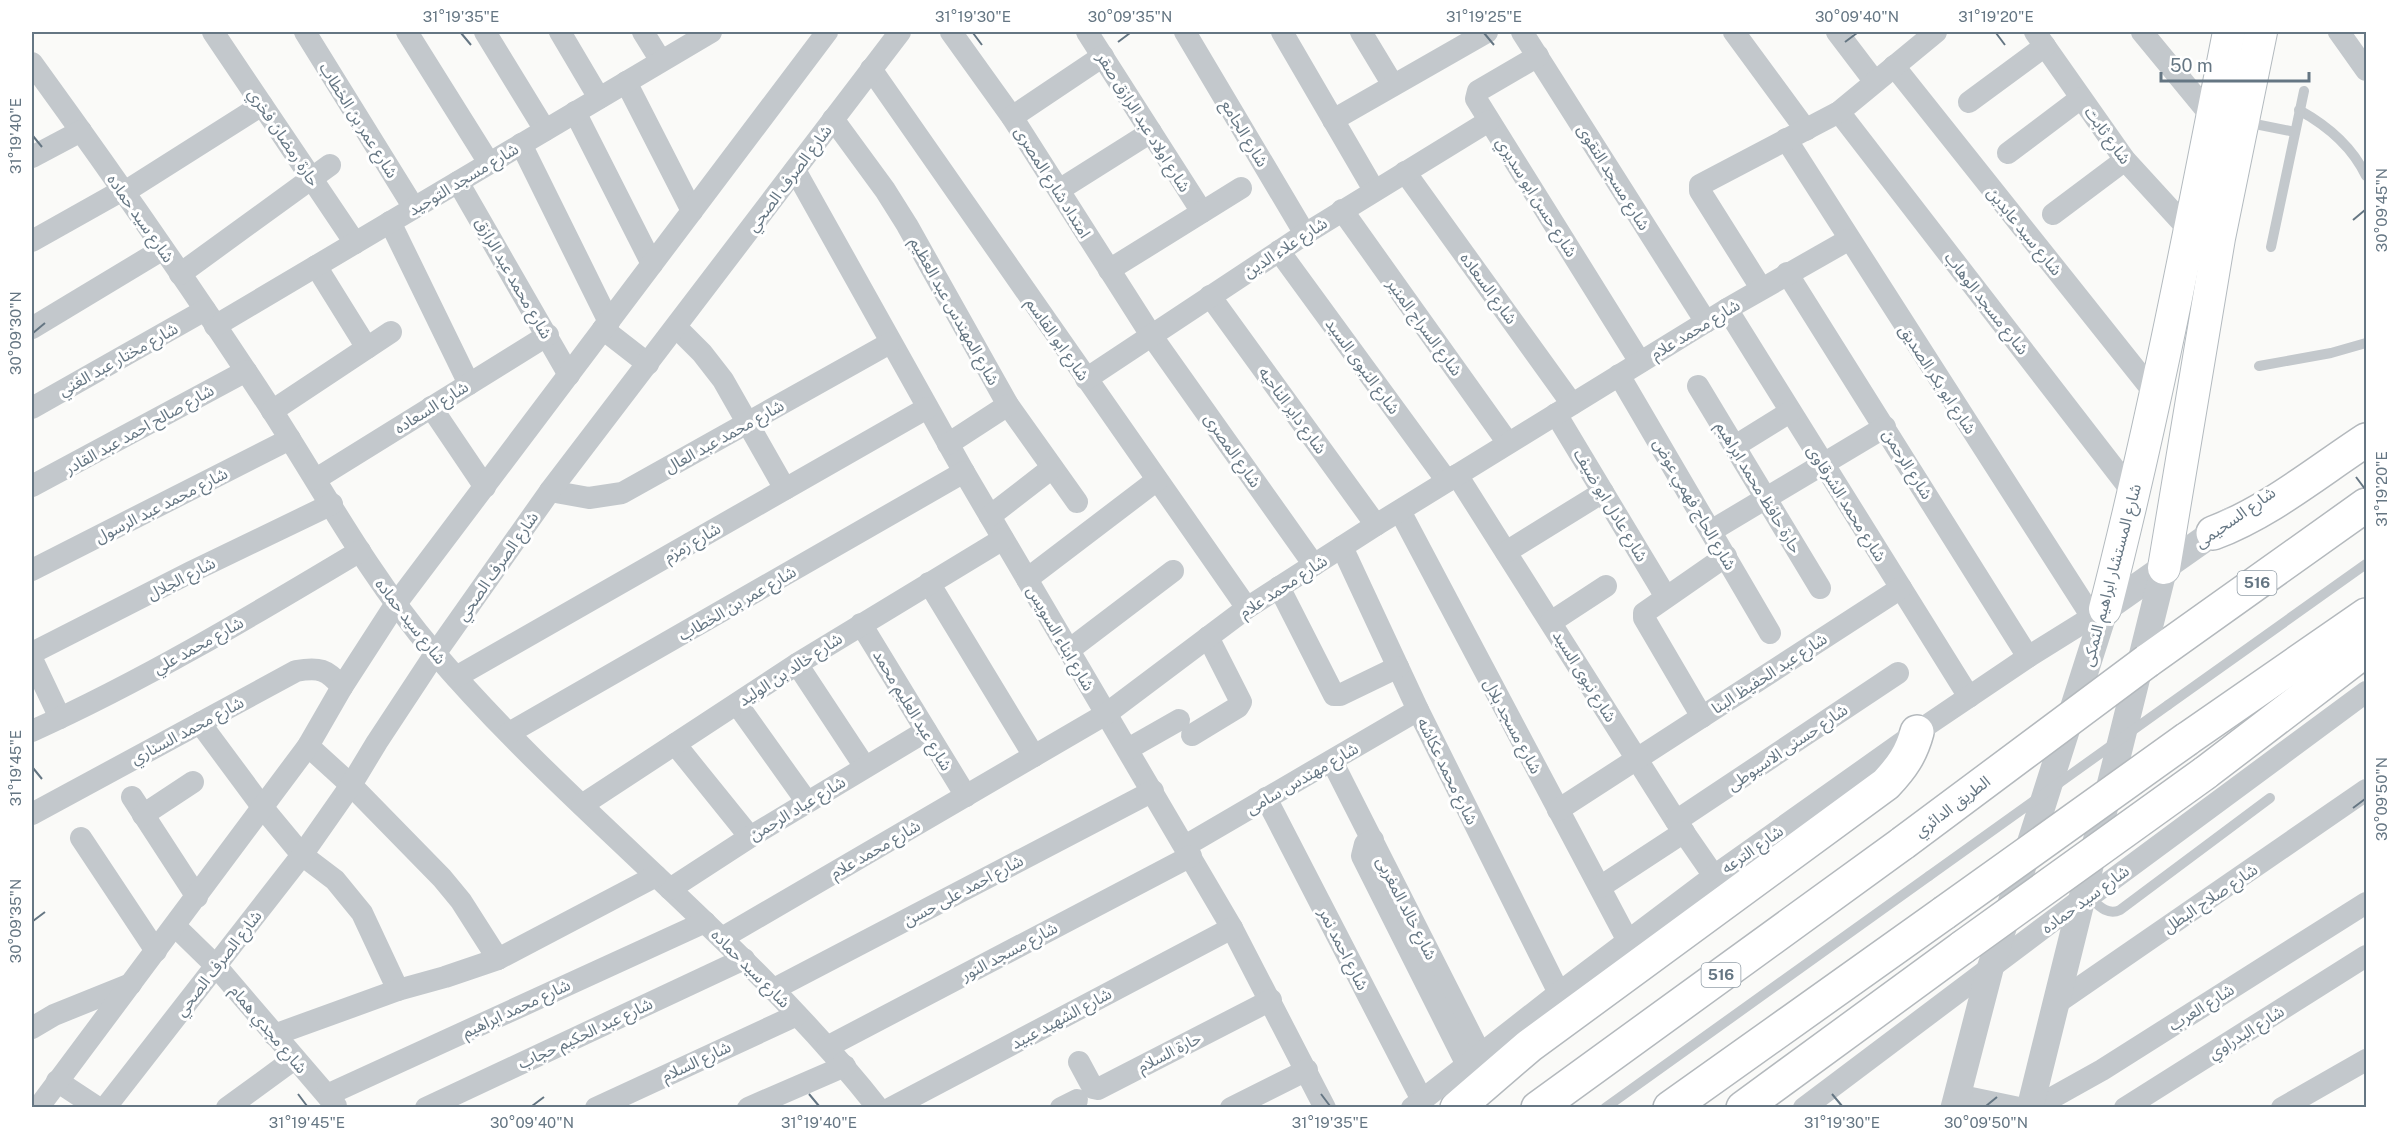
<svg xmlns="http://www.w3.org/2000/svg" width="2398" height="1139" font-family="'Public Sans','Noto Sans Arabic',sans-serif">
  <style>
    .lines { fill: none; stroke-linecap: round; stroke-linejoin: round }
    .secondary-casing { stroke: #b3babf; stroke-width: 34 }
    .trunk-casing { stroke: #b4b9bd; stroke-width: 36 }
    .motorway-casing { stroke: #b4b9bd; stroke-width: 36 }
    .service { stroke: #c3c8cc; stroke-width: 10 }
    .minor { stroke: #c3c8cc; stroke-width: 22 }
    .tertiary { stroke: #c3c8cc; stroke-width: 27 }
    .secondary { stroke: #fff; stroke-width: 32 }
    .trunk { stroke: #fff; stroke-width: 33 }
    .motorway { stroke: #fff; stroke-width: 33 }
    .trunk-bridge-casing { stroke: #b4b9bd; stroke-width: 36; stroke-linecap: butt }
    .motorway-bridge-casing { stroke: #b4b9bd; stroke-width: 36; stroke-linecap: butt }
    .service-bridge { stroke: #c3c8cc; stroke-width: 10 }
    .trunk-bridge { stroke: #fff; stroke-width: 33 }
    .motorway-bridge { stroke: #fff; stroke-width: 33 }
    .ticks { fill: none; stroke: #657683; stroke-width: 2 }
    .labels { text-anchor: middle; stroke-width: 6; stroke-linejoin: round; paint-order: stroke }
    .shield { fill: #fff; stroke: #939fa8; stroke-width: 1.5 }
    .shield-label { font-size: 15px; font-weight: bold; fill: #657683 }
    .street-label { font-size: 16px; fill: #657683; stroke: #fff }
    .neatline { fill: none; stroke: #657683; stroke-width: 2 }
    .ticks-label { font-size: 15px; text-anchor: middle; fill: #657683 }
  </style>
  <rect width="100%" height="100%" fill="#fafaf8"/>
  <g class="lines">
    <!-- secondary casing -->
    <g class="secondary-casing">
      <g id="secondary">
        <path d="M2164 568 2219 238 2261 32"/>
        <path d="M2105 609C2154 418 2191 225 2229 32"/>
      </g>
    </g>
    <!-- trunk casing -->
    <g class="trunk-casing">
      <g id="trunk">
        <path d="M2205 773 2366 650"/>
        <path d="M1743 1108 1963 947"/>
      </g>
    </g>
    <!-- motorway casing -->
    <g class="motorway-casing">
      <g id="motorway">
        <path d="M2213 533C2269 512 2317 472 2366 440"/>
        <path d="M2147 661 2366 505"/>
        <path d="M2187 739 2366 615"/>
        <path d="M1457 1108 1529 1046 1886 784C1902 767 1911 754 1917 732"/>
        <path d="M1538 1108 1903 843"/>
        <path d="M1670 1108 1944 913"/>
      </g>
    </g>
    <!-- service -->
    <g class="service">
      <path d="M2299 110C2328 126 2352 146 2366 176"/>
      <path d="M2245 122 2295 132"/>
      <path d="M2271 247 2304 91"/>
      <path d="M2259 366 2331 353 2366 343"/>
      <path d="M2168 705 2366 564"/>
      <path d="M2089 897C2098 905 2107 916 2120 910L2270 798"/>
      <path d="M1605 1108 1929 876"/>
    </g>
    <!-- minor -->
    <g class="minor">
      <path d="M213 32 355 243"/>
      <path d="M305 32 414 208"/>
      <path d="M407 32 489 163"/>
      <path d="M485 32 545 130"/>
      <path d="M560 32 599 98"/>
      <path d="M643 32 661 61"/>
      <path d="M951 32 1012 117 1151 335 1314 565"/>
      <path d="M1087 32 1202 212"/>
      <path d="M1185 32 1305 234"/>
      <path d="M1282 32 1374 190"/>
      <path d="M1361 32 1393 85"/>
      <path d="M1522 32 1706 322"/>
      <path d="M1734 32 1806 130"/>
      <path d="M1837 32 1875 82"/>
      <path d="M2035 32 2125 160 2190 231"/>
      <path d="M2142 32 2212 117"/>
      <path d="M2339 32 2366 70"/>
      <path d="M1538 56 1478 91 1476 99 1640 362"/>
      <path d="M32 63C114 176 194 291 271 409 323 490 370 577 433 651 571 813 746 940 878 1108"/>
      <path d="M1894 66 2156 395"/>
      <path d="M871 69 1247 608"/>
      <path d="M626 82 692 211"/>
      <path d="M1969 102 2045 46"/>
      <path d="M575 112 652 264"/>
      <path d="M1839 112 2134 494"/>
      <path d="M1012 117 1103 56"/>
      <path d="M833 119 885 190 907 225 1008 405 1077 502"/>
      <path d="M1333 120 1487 32"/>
      <path d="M1786 139 2092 617"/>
      <path d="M521 144 609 322"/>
      <path d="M2008 153 2081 98"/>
      <path d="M32 157 81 131"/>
      <path d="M795 170 964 472 1232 928 1325 1108"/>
      <path d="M1405 172 1572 404"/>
      <path d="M458 182 569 375"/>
      <path d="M1059 190 1151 132"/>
      <path d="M123 193 262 105"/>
      <path d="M1342 210 1508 443"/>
      <path d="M2053 214 2125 160"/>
      <path d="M390 222 469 384"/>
      <path d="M32 241 121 191"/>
      <path d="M1279 251 1447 481"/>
      <path d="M316 266 367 348"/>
      <path d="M1109 270 1241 188"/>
      <path d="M1787 273 2028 657"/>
      <path d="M180 274 330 165"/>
      <path d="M1761 288 1700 191V185L1839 112 1936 32"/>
      <path d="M1210 296 1376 525"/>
      <path d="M1727 309 1969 697"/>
      <path d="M215 326 711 32"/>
      <path d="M676 327 702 353 723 380 785 489"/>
      <path d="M32 328 163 249"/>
      <path d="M603 329 648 364"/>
      <path d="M1619 375 1770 633"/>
      <path d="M1086 379 1305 234 1489 121"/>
      <path d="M1698 386 1820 588"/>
      <path d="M431 407 485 487"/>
      <path d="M32 408 205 310"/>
      <path d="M272 411 391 332"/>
      <path d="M1556 414 1666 597"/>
      <path d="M948 444 1008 405"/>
      <path d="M1735 446 1790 412"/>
      <path d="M1457 475 1676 821 1714 876"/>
      <path d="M316 479 548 335"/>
      <path d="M32 486 246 371"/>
      <path d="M550 491 589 498 622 493 890 343"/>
      <path d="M1400 511 1628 941"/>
      <path d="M990 516 1052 468"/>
      <path d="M1711 531 1885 427"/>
      <path d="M1342 547 1418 710 1559 993"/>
      <path d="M1506 552 1603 492"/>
      <path d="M32 570 290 439"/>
      <path d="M1027 579 1157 480"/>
      <path d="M929 583 1034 756"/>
      <path d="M1279 587 1334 695H1340L1398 667"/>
      <path d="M1551 622 1606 586"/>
      <path d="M861 624 966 796"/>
      <path d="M1069 650 1173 571"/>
      <path d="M32 653 191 572 332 504"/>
      <path d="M32 659 60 718"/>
      <path d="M797 664 865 767"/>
      <path d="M456 677 927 408"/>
      <path d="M737 704 807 802"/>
      <path d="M1702 717 1644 618V613L1726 556"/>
      <path d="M200 723 263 808 302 855 335 880 362 913 398 990"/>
      <path d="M32 731C145 680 253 615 360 551"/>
      <path d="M509 733 964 472"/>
      <path d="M1192 735 1238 707 1241 702 1208 637"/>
      <path d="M675 744 750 837"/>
      <path d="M308 746 351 785 442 878 461 901 498 959"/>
      <path d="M1128 749 1179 720"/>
      <path d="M1332 761 1481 1055"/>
      <path d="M132 797 197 897"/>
      <path d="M1266 798 1422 1100"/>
      <path d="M582 805 797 664 1003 539"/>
      <path d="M1558 810 1901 588"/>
      <path d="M32 814 296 671C319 667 327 669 342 687"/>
      <path d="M143 815 193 782"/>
      <path d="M1676 821 1898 673"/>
      <path d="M81 838 156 951"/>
      <path d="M1373 840 1365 844 1362 856 1467 1065"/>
      <path d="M1185 846 1418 710"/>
      <path d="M1600 887 1684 832"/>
      <path d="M670 889 750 837 926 731"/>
      <path d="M175 926 216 966 336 1106"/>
      <path d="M722 938 1106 714 1247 608 1376 525 1727 309 1848 240"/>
      <path d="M774 989 1153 791"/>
      <path d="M2054 1005 2366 790"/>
      <path d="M32 1028 54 1015 131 984"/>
      <path d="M274 1035 398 990 445 977 498 959 656 876"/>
      <path d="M827 1047 1191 856"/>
      <path d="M1079 1062 1093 1088 1098 1089 1271 1000"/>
      <path d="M57 1081 98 1108"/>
      <path d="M327 1095 705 922"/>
      <path d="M1957 1095 2019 1108"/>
      <path d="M38 1108 308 746 342 687 395 605 827 32"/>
      <path d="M105 1108 302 855 351 785 377 742 435 654 550 491 900 32"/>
      <path d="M227 1108 294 1059"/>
      <path d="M426 1108 744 959"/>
      <path d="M596 1108 797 1015"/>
      <path d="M748 1108 845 1066"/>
      <path d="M891 1108 1232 928"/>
      <path d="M1061 1108 1077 1100"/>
      <path d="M1231 1108 1307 1070"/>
      <path d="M1412 1108 1559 993 1714 876 1917 732 2028 657 2105 609"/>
      <path d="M1804 1108 2079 901 2089 897 2366 692"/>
      <path d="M2034 1108 2102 1070 2366 903"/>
      <path d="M2125 1108 2366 956"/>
      <path d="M2282 1108 2366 1060"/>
    </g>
    <!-- tertiary -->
    <g class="tertiary">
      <path d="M1954 1108 1990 969 2105 609 2230 521"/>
      <path d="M2030 1108 2164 568"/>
    </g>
    <!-- secondary -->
    <use href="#secondary" class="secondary"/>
    <!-- trunk -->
    <use href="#trunk" class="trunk"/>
    <!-- motorway -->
    <use href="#motorway" class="motorway"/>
    <!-- trunk-bridge casing -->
    <g class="trunk-bridge-casing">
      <path id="trunk-bridge" d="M1963 947 2205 773"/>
    </g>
    <!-- motorway-bridge casing -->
    <g class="motorway-bridge-casing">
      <g id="motorway-bridge">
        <path d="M1903 843 2147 661"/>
        <path d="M1944 913 2187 739"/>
      </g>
    </g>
    <!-- service-bridge -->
    <path class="service-bridge" d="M1929 876 2168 705"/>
    <!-- trunk-bridge -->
    <use href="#trunk-bridge" class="trunk-bridge"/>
    <!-- motorway-bridge -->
    <use href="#motorway-bridge" class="motorway-bridge"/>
  </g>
  <!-- ticks -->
  <path class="ticks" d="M461 33 471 45M973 33 982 45M1484 33 1494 45M1996 33 2005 45M1118 42 1130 33M1845 42 1857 33M33 136 42 147M2353 220 2365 210M33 333 45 323M2356 477 2365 489M33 768 42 779M2353 808 2365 799M33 921 45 912M298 1094 307 1106M809 1094 819 1106M1321 1094 1330 1106M1832 1094 1842 1106M532 1106 544 1097M1986 1106 1997 1097"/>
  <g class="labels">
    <!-- shield labels -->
    <g class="shield">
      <rect x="2237.5" y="571" width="39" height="24" rx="4.5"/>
      <rect x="1701.5" y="963" width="39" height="24" rx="4.5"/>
    </g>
    <g class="shield-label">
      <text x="2257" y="588">516</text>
      <text x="1721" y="980">516</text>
    </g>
    <!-- street labels -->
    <g class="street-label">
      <text transform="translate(359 120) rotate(58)" y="6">شارع عمر بن الخطاب</text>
      <text transform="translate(1144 122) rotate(58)" y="6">شارع اولاد عبد الرازق صقر</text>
      <text transform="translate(1245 133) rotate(59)" y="6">شارع الجامع</text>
      <text transform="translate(2108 135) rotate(54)" y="6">شارع ثابت</text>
      <text transform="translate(284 137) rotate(56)" y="6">حارة رمضان فخري</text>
      <text transform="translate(1614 177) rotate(58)" y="6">شارع مسجد التقوى</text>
      <text transform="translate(789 178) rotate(-53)" y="6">شارع الصرف الصحي</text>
      <text transform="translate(463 179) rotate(-31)" y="6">شارع مسجد التوحيد</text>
      <text transform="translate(1053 182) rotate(58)" y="6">امتداد شارع المصرى</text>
      <text transform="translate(1537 197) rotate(58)" y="6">شارع حسن ابو سديري</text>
      <text transform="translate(141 218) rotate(55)" y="6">شارع سيد حماده</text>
      <text transform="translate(2025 231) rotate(51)" y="6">شارع سيد عابدين</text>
      <text transform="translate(1285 247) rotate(-33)" y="6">شارع علاء الدين</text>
      <text transform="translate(514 278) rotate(60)" y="6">شارع محمد عبد الرازق</text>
      <text transform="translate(1489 288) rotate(54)" y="6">شارع السعاده</text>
      <text transform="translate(1987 303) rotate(52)" y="6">شارع مسجد الوهاب</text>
      <text transform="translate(955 311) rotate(61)" y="6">شارع المهندس عبد العظيم</text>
      <text transform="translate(1425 327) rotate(54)" y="6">شارع السراج المنير</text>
      <text transform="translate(1695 329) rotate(-31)" y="6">شارع محمد علام</text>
      <text transform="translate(1058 339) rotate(55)" y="6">شارع ابو القاسم</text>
      <text transform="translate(118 359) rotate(-29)" y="6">شارع مختار عبد الغني</text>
      <text transform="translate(1363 366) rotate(54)" y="6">شارع النبوى السيد</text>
      <text transform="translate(1938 379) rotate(57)" y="6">شارع ابو بكر الصديق</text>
      <text transform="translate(431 407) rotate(-32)" y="6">شارع السعاده</text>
      <text transform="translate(1293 410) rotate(54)" y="6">شارع داير الناحيه</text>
      <text transform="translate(139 429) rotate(-29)" y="6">شارع صالح احمد عبد القادر</text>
      <text transform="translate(724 436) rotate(-29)" y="6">شارع محمد عبد العال</text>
      <text transform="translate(1233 450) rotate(55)" y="6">شارع المصرى</text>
      <text transform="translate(1908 464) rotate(58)" y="6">شارع الرحمن</text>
      <text transform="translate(1759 487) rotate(59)" y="6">حارة حافظ محمد ابراهيم</text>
      <text transform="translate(1847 503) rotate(58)" y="6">شارع محمد الشرقاوى</text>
      <text transform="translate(1695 504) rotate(60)" y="6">شارع الحاج فهمي عوض</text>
      <text transform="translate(161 505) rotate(-27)" y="6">شارع محمد عبد الرسول</text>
      <text transform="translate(1611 505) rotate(59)" y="6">شارع عادل ابو ضيف</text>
      <text transform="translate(2235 517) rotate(-35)" y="6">شارع السحيمى</text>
      <text transform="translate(692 542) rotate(-30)" y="6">شارع زمزم</text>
      <text transform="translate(497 566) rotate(-55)" y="6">شارع الصرف الصحي</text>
      <text transform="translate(2111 575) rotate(-75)" y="6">شارع المستشار ابراهيم النمكى</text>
      <text transform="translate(181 578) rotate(-27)" y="6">شارع الجلال</text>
      <text transform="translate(1283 586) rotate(-33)" y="6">شارع محمد علام</text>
      <text transform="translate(737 603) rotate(-30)" y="6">شارع عمر بن الخطاب</text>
      <text transform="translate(411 621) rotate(52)" y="6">شارع سيد حماده</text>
      <text transform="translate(1061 638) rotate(60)" y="6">شارع ابناء السويس</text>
      <text transform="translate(198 645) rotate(-29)" y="6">شارع محمد علي</text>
      <text transform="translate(790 669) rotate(-33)" y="6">شارع خالد بن الوليد</text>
      <text transform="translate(1769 673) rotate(-33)" y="6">شارع عبد الحفيظ البنا</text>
      <text transform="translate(1585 676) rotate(58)" y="6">شارع نبوى السيد</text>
      <text transform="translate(913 710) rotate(59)" y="6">شارع عبد العليم محمد</text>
      <text transform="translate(1513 726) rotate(62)" y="6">شارع مسجد بلال</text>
      <text transform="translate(187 730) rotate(-28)" y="6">شارع محمد السناري</text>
      <text transform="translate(1787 747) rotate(-34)" y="6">شارع حسنى الاسيوطى</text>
      <text transform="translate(1448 771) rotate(64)" y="6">شارع محمد عكاشه</text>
      <text transform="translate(1302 778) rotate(-30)" y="6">شارع مهندس سامى</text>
      <text transform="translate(1952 806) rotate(-37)" y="6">الطريق الدائري</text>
      <text transform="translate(797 808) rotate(-31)" y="6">شارع عباد الرحمن</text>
      <text transform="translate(875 849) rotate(-30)" y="6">شارع محمد علام</text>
      <text transform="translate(1752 849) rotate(-35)" y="6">شارع الترعه</text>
      <text transform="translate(963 890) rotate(-28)" y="6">شارع احمد على حسن</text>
      <text transform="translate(2210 898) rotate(-34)" y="6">شارع صلاح البطل</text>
      <text transform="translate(2085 899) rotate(-36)" y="6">شارع سيد حماده</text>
      <text transform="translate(1407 908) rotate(63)" y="6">شارع خالد المغربى</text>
      <text transform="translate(1344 949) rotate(63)" y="6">شارع احمد نمر</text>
      <text transform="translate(1009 951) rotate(-28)" y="6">شارع مسجد النور</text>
      <text transform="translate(218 963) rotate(-52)" y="6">شارع الصرف الصحي</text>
      <text transform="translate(751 968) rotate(45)" y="6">شارع سيد حماده</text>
      <text transform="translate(2201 1007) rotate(-32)" y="6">شارع العرب</text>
      <text transform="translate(516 1008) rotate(-25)" y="6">شارع محمد ابراهيم</text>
      <text transform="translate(1061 1018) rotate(-28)" y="6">شارع الشهيد عبيد</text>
      <text transform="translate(269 1029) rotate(50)" y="6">شارع مجدي همام</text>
      <text transform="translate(2246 1032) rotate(-32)" y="6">شارع البدراوي</text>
      <text transform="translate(585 1033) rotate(-25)" y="6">شارع عبد الحكيم حجاب</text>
      <text transform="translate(1169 1052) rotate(-27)" y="6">حارة السلام</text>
      <text transform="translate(696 1061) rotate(-25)" y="6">شارع السلام</text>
    </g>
  </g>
  <!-- border -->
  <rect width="2398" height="1139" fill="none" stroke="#ffffff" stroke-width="66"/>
  <!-- scale -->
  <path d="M2161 72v9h148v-9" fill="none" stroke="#657683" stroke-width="3"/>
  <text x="2170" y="72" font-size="18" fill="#657683" stroke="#ffffff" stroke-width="4.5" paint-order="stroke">50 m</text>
  <rect x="33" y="33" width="2332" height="1073" class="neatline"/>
  <g class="ticks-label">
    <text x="461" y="22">31°19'35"E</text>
    <text x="973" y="22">31°19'30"E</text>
    <text x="1130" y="22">30°09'35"N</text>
    <text x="1484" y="22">31°19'25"E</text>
    <text x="1857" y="22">30°09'40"N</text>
    <text x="1996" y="22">31°19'20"E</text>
    <text transform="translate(16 136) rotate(-90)" y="5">31°19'40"E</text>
    <text transform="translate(2382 210) rotate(-90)" y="5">30°09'45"N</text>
    <text transform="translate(16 333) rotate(-90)" y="5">30°09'30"N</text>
    <text transform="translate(2382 489) rotate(-90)" y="5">31°19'20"E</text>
    <text transform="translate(16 768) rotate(-90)" y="5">31°19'45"E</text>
    <text transform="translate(2382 799) rotate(-90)" y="5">30°09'50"N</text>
    <text transform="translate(16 921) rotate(-90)" y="5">30°09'35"N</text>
    <text x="307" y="1128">31°19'45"E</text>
    <text x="532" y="1128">30°09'40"N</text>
    <text x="819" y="1128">31°19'40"E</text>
    <text x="1330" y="1128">31°19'35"E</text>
    <text x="1842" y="1128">31°19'30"E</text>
    <text x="1986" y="1128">30°09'50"N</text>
  </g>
</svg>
